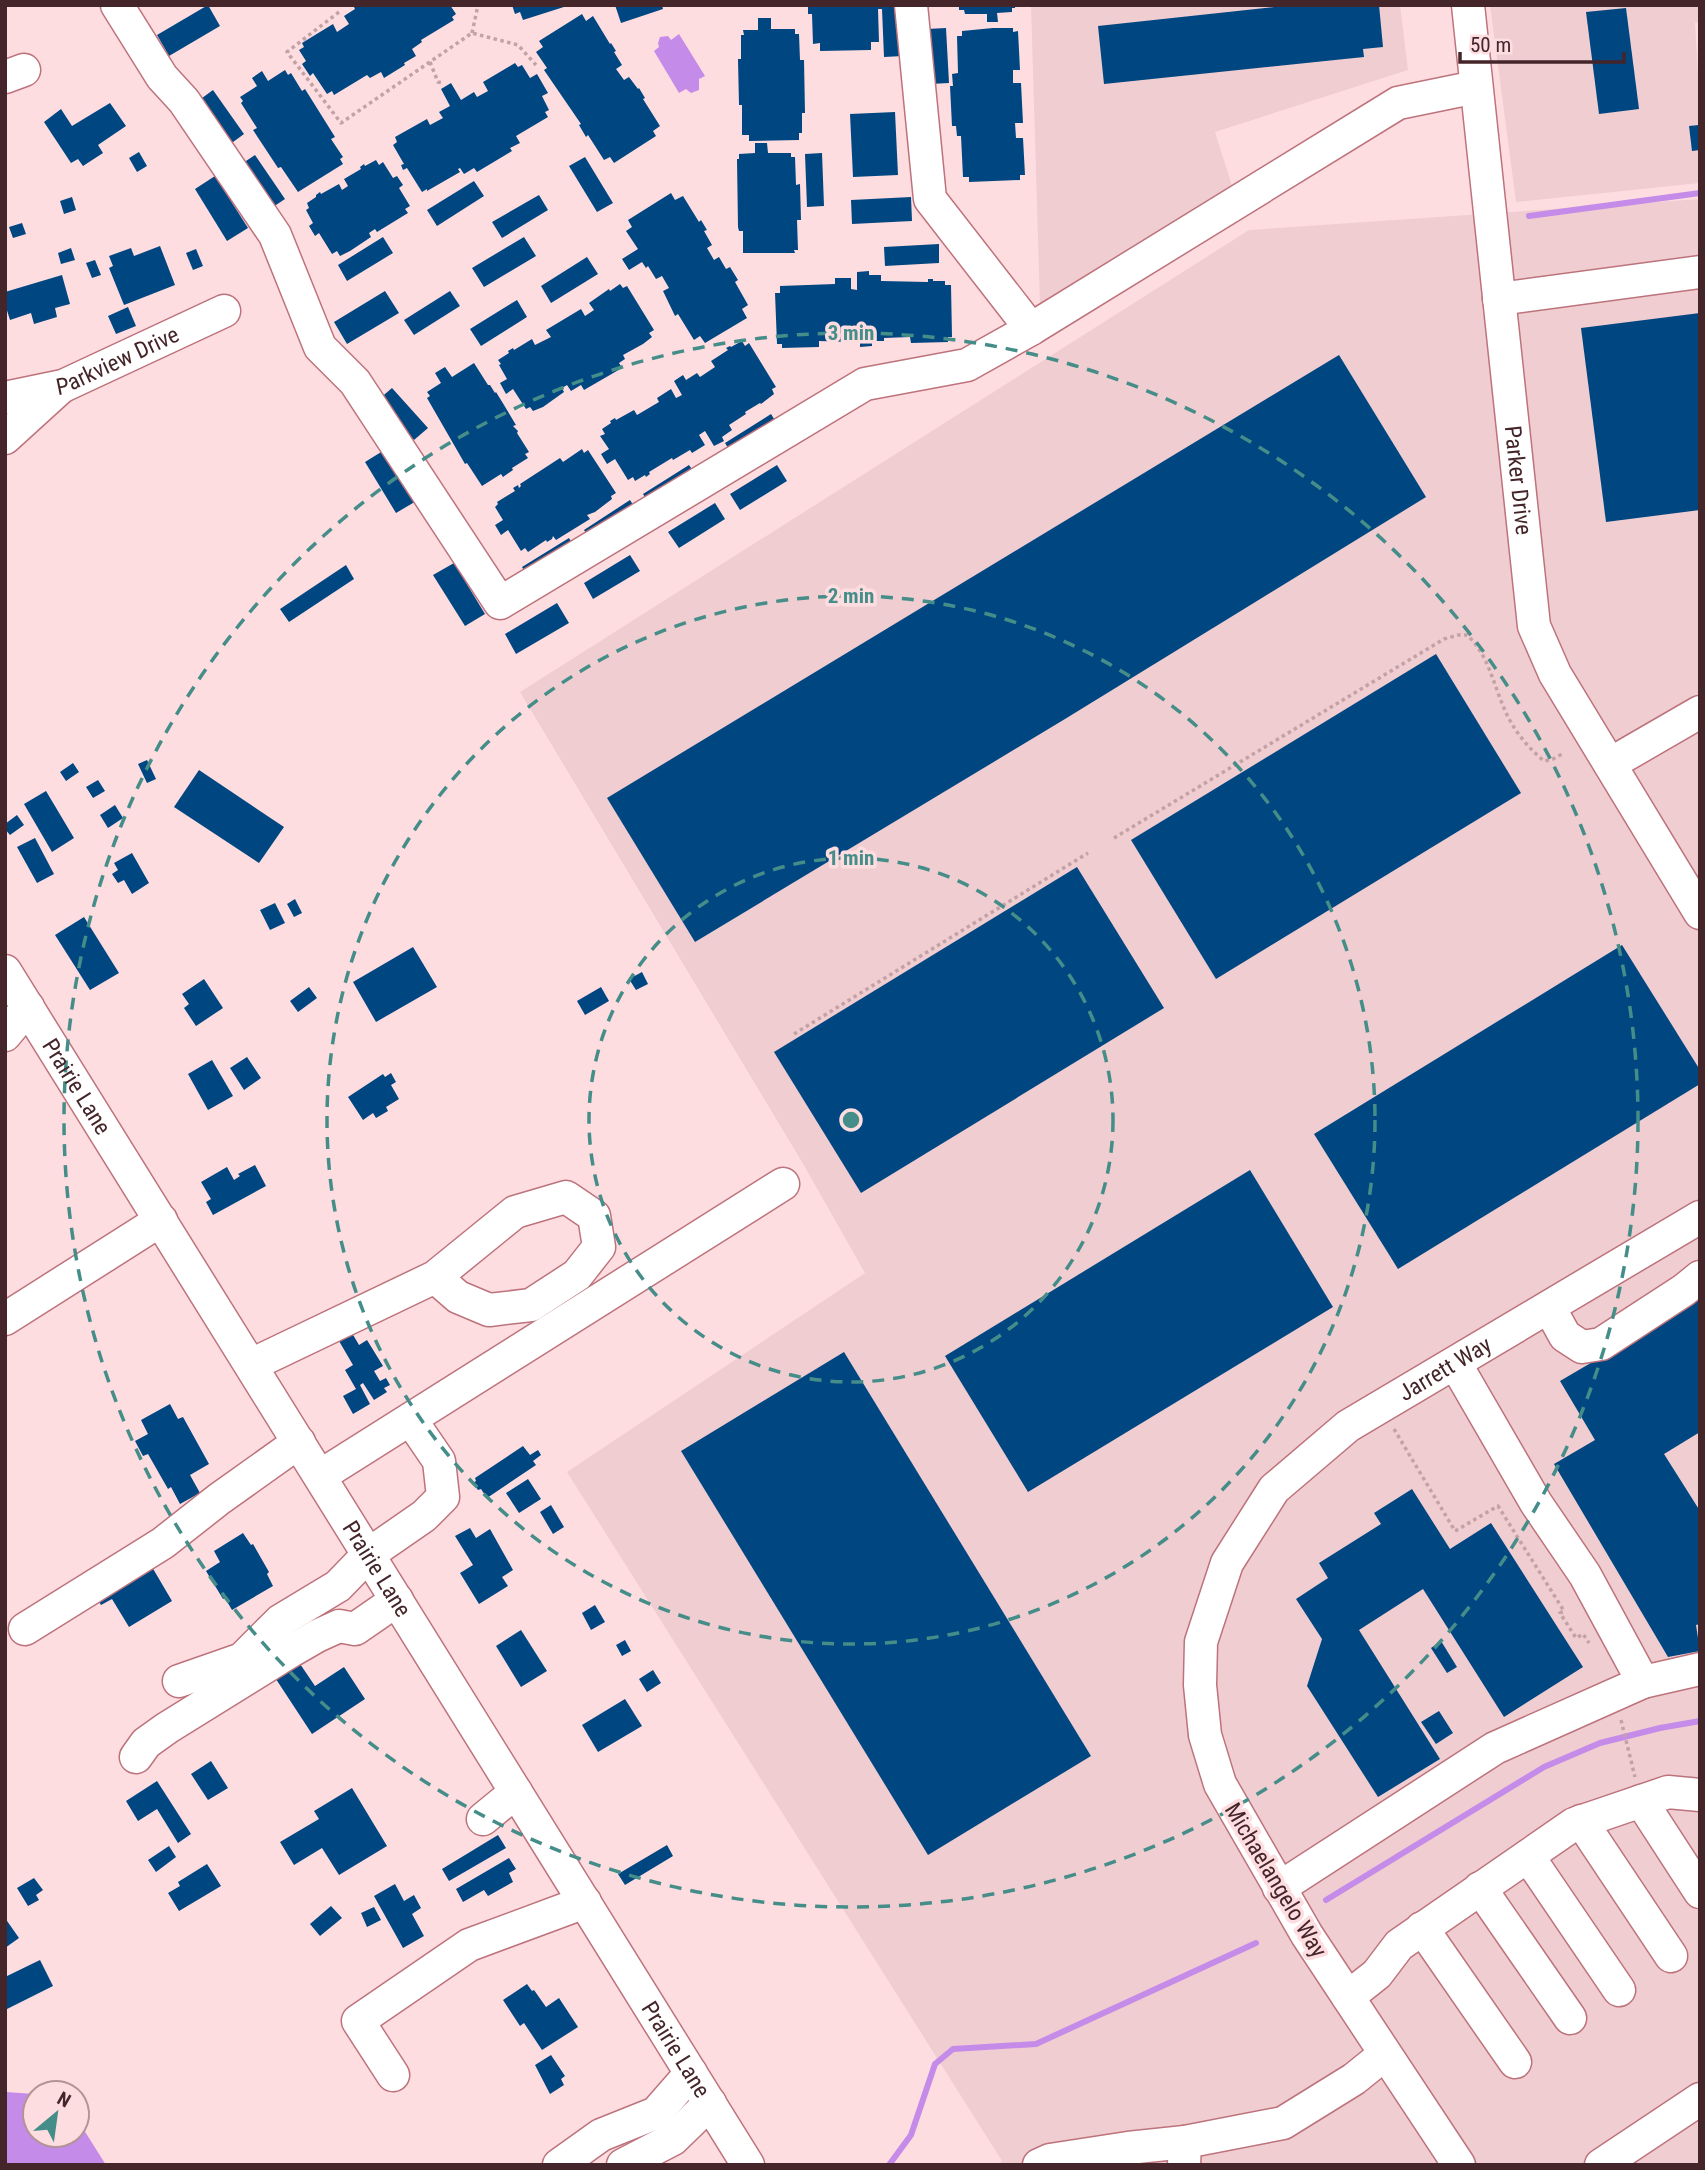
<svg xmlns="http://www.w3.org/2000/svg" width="1705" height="2170" font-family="'Roboto Condensed',sans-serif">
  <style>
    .built { fill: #f0cdd0 }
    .water { fill: #c58be9 }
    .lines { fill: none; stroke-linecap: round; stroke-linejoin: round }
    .stream { stroke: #c58be9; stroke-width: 6 }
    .building { fill: #004680 }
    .minor-casing { stroke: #bd737c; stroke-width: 35 }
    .path { stroke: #c3a2a6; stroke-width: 3.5; stroke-dasharray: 3.5 3.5; stroke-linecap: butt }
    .minor { stroke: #fff; stroke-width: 32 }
    .ring { fill: none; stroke: #458d89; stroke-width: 3.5; stroke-dasharray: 12 9 }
    .labels { text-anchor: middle; stroke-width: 7; stroke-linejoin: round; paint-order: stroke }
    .street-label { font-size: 23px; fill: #442529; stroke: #fedde0 }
    .centre { fill: #458d89; stroke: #fedde0; stroke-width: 3.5 }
    .ring-label { font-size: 21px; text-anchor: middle; font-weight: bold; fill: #458d89; stroke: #fedde0; stroke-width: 7; stroke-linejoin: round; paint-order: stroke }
  </style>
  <rect width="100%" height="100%" fill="#fedde0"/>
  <!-- built -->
  <g class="built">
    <path d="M1031 5H1400L1408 70 1215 132 1234 192 1040 306Z"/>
    <path d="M1490 5H1700V22L1695 23 1700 106V183L1516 202Z"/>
    <path d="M1700 199V2165H998L1002 2161 567 1472 865 1273 802 1162 520 692 1249 230Z"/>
  </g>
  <!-- water -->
  <g class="water">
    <path d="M679 34 705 76 699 79V90L691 93 686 89 679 93 654 51 659 47 658 43 660 37 668 36 671 40Z"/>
    <path d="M6 2092 35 2094V2135H77V2119L106 2165H5Z"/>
  </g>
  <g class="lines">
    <!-- stream -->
    <g class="stream">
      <path d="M1529 216 1700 193"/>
      <path d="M1326 1900 1544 1767 1600 1743 1660 1728 1700 1721"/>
      <path d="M889 2165 911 2135 935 2064 953 2049 1036 2044 1256 1943"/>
    </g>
  </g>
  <!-- building -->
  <g class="building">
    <path d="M208 5 220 26 169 56 157 35Z"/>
    <path d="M353 5H450L456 14 452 17 454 20 421 40 422 42 412 49 416 56 404 63 405 65 384 78 381 72 370 78 367 75 334 95 332 91 327 94 313 73 310 76 302 64 306 61 299 50 304 47 302 43 333 24 337 32 349 24 344 16 355 9Z"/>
    <path d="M512 5H567V6L523 20 520 12 515 14Z"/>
    <path d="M615 5H662L663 9 621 23Z"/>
    <path d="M808 5H900L903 56 884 57 882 9H878L879 42H871V50L820 51V43L813 44 812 14H808Z"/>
    <path d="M959 5H1015V8H1012V12L997 13 998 22H987V14H965L964 10H959Z"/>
    <path d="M1293 5H1379L1383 47 1363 49 1364 57 1104 84 1098 26Z"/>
    <path d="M1626 8 1639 109 1599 114 1586 12Z"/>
    <path d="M582 14 586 21 593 16 610 44 611 43 616 51 614 52 622 65 616 69 624 80 629 77 638 89 639 88 645 98 643 99 660 126 653 131 656 136 614 163 610 157 604 160 588 135 586 137 579 125 581 124 544 70 547 68 536 52 543 47 539 41Z"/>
    <path d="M758 18H771V29H795V34H799L800 60H804L805 113H802V133H799V140L749 141V135H742V105H739L738 59H741V35H744L743 30H758Z"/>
    <path d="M946 28 949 83 930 84 927 29Z"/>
    <path d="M993 28H1013V32L1018 31 1020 70H1013V83H1021L1023 123H1015L1016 138H1023L1025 175H1020V180L969 182V177H963L961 136H957L956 126H952L950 86H953L952 74 958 73 957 36H962V31Z"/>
    <path d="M515 63 518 67 522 65 530 78 537 74 548 93 542 96 549 110 545 112 548 117 516 136 520 143 510 148 512 151 477 172 474 168 464 174 460 168 458 169 460 172 427 191V189L422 192 407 168 403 170 401 165 404 164 393 145 397 142 395 137 427 119 430 125 443 118 439 112 450 106 441 89 451 83 461 100 474 92 477 97 488 91 483 82Z"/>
    <path d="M285 70 288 75 291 73 302 91 305 89 335 137 331 139 343 157 340 159 343 164 298 192 281 167 278 168 253 130 257 128 241 103 243 101 240 97 257 86 252 78 262 71 268 81Z"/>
    <path d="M213 90 244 134 229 145 198 101Z"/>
    <path d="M110 103 126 126 98 145 103 153 83 166 78 159 71 163 44 122 61 109 72 126Z"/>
    <path d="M895 112 898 175 853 177 850 114Z"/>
    <path d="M1699 125 1700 150 1692 151 1689 126Z"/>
    <path d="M755 143H767L768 153H791V157H795L796 185 800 184 801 220H797L798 250H794L795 253H743V231H739L738 227 737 159H739V154L755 153Z"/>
    <path d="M139 152 147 166 137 172 129 158Z"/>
    <path d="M822 153 824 206 807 207 805 154Z"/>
    <path d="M255 155 285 199 270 209 240 165Z"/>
    <path d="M585 157 613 203 597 212 569 166Z"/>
    <path d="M376 160 379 165 383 162 393 178 397 176 403 185 399 188 410 206 405 209 408 213 377 232 375 229 369 233 371 237 350 251 340 256 337 251 332 254 319 233 315 236 309 226 313 223 306 210 309 208 307 203 316 197V195L320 192 321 194 339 184 342 190 348 186 344 179 361 169 360 167 364 164 365 166Z"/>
    <path d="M215 176 248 228 227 241 195 189Z"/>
    <path d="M474 181 484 196 437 226 427 210Z"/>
    <path d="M671 193 675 200 683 196 699 222 701 220 707 230 704 231 712 245 707 248 714 260 719 257 726 269 730 267 738 280 735 282 748 305 742 309 747 318 705 343 700 336 694 340 678 314 675 316 663 291 669 288 662 276 656 279 648 266 646 268 642 262 629 270 622 259 638 249 626 231 632 227 628 220Z"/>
    <path d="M539 195 548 210 502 238 492 222Z"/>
    <path d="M72 197 76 210 64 214 60 201Z"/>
    <path d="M911 197 912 221 852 224 851 200Z"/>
    <path d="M22 223 26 234 13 238 9 227Z"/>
    <path d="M383 237 393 253 347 281 338 265Z"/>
    <path d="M524 237 536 256 484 287 472 268Z"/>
    <path d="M939 244V263L885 266 884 247Z"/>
    <path d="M160 246 175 285 124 305 109 268 113 266 109 256 131 248 134 256Z"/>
    <path d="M71 248 75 260 61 264 58 253Z"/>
    <path d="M196 249 203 266 193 270 186 253Z"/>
    <path d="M587 257 598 274 551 303 541 286Z"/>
    <path d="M95 260 101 275 92 278 86 263Z"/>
    <path d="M869 271V275H881V281L928 282V279H933V281H945V285H951L952 337H948V342L911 343 910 337 884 338V341H872V346L860 347V330H852V342L819 341V347L782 348V344H777L775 293H780V286L835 284V278H851V289L857 290V272Z"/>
    <path d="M62 275 70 304 55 308 57 317 34 324 31 313 10 320 5 304V292Z"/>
    <path d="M620 284 623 288 627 286 654 330 649 333 652 337 643 344 623 355 625 359 619 363 622 368 584 390 581 385 571 391 567 385 562 388 564 392 543 407 533 411 530 407 526 409 513 389 506 394 500 383 507 379 499 365 501 364 498 360 509 353 508 351 513 348 514 350 532 339 535 345 551 337 546 330 581 309 585 316 594 310 589 303 609 289 610 291Z"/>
    <path d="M385 291 399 313 347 344 334 322Z"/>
    <path d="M450 291 460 306 414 335 404 320Z"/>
    <path d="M517 300 527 317 481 346 470 329Z"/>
    <path d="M128 307 136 326 116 334 108 316Z"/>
    <path d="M1700 313V510L1606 522 1581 328Z"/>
    <path d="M742 341 745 346 749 343 776 387 772 389 774 394 761 404 760 403 745 412 746 414 729 425 732 430 722 437 724 441 714 446 705 431 699 435 705 445 692 453 690 450 673 460 672 458 649 472 650 474 646 477 645 475 635 481 633 477 628 480 615 459 607 464 601 454 609 449 600 436 605 434 602 429 611 423 610 421 615 418 616 420 634 410 637 415 659 402 657 398 671 389 676 398 682 395 674 381 683 375 686 380 697 373 700 377 715 367 711 361 728 350 726 348 730 346 731 347Z"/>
    <path d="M1339 355 1426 497 1065 719 695 942 607 798Z"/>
    <path d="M474 363 488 385H490L495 393 496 392 504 405 516 425 513 426 518 431 517 433 529 452 525 454 528 458 512 468 513 470 503 477 501 474 482 486 467 463 465 464 427 398 430 396 427 392 441 383 435 373 445 367 452 377Z"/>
    <path d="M392 388 428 428 414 440 378 400Z"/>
    <path d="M771 414 781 430 735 459 725 443Z"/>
    <path d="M386 449 418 500 396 513 365 462Z"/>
    <path d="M582 449 584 453 588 450 616 493 611 496 612 499 595 512 587 515 590 519 556 540 553 536 552 539 547 542 546 540 528 552 525 548 521 551 508 530 501 535 495 525 503 520 495 507 498 504 497 502 515 491 513 488 518 485 519 488 521 486 520 484 560 458 563 462Z"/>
    <path d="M689 465 700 481 653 510 643 494Z"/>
    <path d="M777 465 787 481 740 510 730 494Z"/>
    <path d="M630 500 641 517 594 546 584 530Z"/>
    <path d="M715 503 725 519 679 548 668 532Z"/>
    <path d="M569 538 579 555 532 584 522 567Z"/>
    <path d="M630 555 640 571 593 599 584 583Z"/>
    <path d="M454 563 485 614 465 626 433 575Z"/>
    <path d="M346 565 354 579 289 622 280 609Z"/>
    <path d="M557 603 569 623 516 654 505 634Z"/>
    <path d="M1436 654 1521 793 1216 979 1131 840Z"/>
    <path d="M147 760 156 779 147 783 138 764Z"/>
    <path d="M73 763 79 772 66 781 60 772Z"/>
    <path d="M199 770 284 827 259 863 174 807Z"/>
    <path d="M98 780 105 791 93 798 86 787Z"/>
    <path d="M46 791 74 838 52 852 24 804Z"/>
    <path d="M115 805 123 818 108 828 100 815Z"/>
    <path d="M17 815 24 825 10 835 5 829V824Z"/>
    <path d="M35 838 54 874 37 883 17 847Z"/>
    <path d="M132 853 149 883 132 894 124 880 118 883 112 874 118 870 114 863Z"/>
    <path d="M1077 867 1164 1008 861 1193 774 1052Z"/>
    <path d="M295 899 302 913 294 917 287 904Z"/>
    <path d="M275 903 285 923 270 930 260 910Z"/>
    <path d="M84 917 119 973 90 990 55 935Z"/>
    <path d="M1622 945 1700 1070V1084L1398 1269 1314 1134Z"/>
    <path d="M413 947 437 987 376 1022 353 982Z"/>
    <path d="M642 972 648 984 636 990 629 979Z"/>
    <path d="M204 979 223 1008 196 1026 184 1008 189 1004 182 994Z"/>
    <path d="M309 987 317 998 298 1012 290 1001Z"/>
    <path d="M601 987 609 1001 585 1015 577 1001Z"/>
    <path d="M247 1057 261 1078 244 1090 230 1068Z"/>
    <path d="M212 1060 233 1096 208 1110 188 1074Z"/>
    <path d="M391 1073 396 1082 391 1085 399 1099 386 1107 388 1111 376 1118 373 1113 363 1120 348 1097 383 1074 385 1077Z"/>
    <path d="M255 1165 266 1186 213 1215 206 1202 211 1199 201 1182 227 1167 234 1180 240 1176 238 1174Z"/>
    <path d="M1250 1170 1333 1307 1028 1492 945 1356Z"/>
    <path d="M1700 1299V1432L1664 1454 1700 1511V1624L1696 1625 1700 1651 1668 1657 1554 1464 1595 1440 1560 1381Z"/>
    <path d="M352 1333 359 1345 367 1340 383 1366 374 1371 380 1381 386 1378 390 1385 384 1388 387 1392 374 1400 363 1383 360 1385 370 1404 353 1414 343 1396 356 1389 345 1370 353 1365 339 1341Z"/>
    <path d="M844 1352 1091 1756 928 1855 681 1451Z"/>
    <path d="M170 1404 178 1419 183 1417 209 1464 190 1475 200 1493 180 1504 171 1487 168 1489 148 1454 143 1456 135 1441 148 1434 141 1420Z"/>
    <path d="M523 1446 530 1455 538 1450 541 1455 533 1461 536 1465 487 1498 481 1489 478 1490 473 1483 476 1481 475 1478Z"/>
    <path d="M528 1479 541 1499 519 1513 506 1493Z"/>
    <path d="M1412 1489 1450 1549 1491 1523 1583 1667 1504 1717 1423 1589 1359 1630 1440 1759 1378 1797 1307 1686 1322 1639 1296 1599 1328 1578 1319 1563 1381 1524 1374 1513Z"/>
    <path d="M551 1505 564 1527 553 1534 540 1512Z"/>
    <path d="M470 1528 476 1538 490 1529 513 1570 502 1577 508 1586 479 1604 460 1573 473 1565 455 1536Z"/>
    <path d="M243 1533 251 1545 253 1544 269 1572 267 1574 273 1586 232 1610 225 1598 223 1599 206 1571 220 1562 214 1551Z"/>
    <path d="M152 1567 172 1601 129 1627 112 1599 101 1605 98 1600Z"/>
    <path d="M595 1605 605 1622 591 1630 582 1613Z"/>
    <path d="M521 1630 547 1671 521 1687 496 1646Z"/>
    <path d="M625 1640 631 1651 622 1656 616 1645Z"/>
    <path d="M1441 1641 1457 1667 1447 1673 1431 1648Z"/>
    <path d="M296 1658 315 1686 344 1667 365 1699 312 1734 272 1673Z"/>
    <path d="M653 1670 661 1683 647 1692 639 1679Z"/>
    <path d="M625 1699 642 1726 598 1752 582 1725Z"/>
    <path d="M1439 1711 1453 1733 1436 1744 1421 1722Z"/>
    <path d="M211 1761 228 1788 208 1800 191 1774Z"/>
    <path d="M157 1781 191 1834 178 1843 157 1809 138 1821 126 1801Z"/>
    <path d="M352 1788 387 1846 339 1875 322 1848 294 1865 280 1842 319 1819 314 1811Z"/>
    <path d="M498 1835 506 1848 449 1881 442 1869Z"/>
    <path d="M667 1845 673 1856 625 1885 618 1874Z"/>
    <path d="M169 1846 176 1857 156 1872 148 1860Z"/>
    <path d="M509 1858 516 1869 509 1873 513 1882 488 1896 484 1890 463 1902 456 1889Z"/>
    <path d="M207 1864 221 1886 179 1911 168 1893 180 1886 178 1882Z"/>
    <path d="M34 1878 43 1890 36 1895 39 1900 28 1906 17 1888Z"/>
    <path d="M395 1884 404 1901 414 1895 421 1908 412 1914 424 1936 403 1948 374 1896Z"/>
    <path d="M331 1906 342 1918 320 1936 310 1924Z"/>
    <path d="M374 1907 381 1920 367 1927 361 1913Z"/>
    <path d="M5 1918 19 1938 5 1948Z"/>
    <path d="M40 1960 53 1986 5 2010V1977Z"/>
    <path d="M527 1984 532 1991 534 1990 546 2007 559 1998 578 2027 542 2050 524 2023 520 2026 503 2000Z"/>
    <path d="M551 2055 565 2076 561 2079 564 2085 550 2094 535 2065Z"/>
  </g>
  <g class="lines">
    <!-- minor casing -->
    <g class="minor-casing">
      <g id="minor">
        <path d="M117 5 162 77 184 101 275 235 320 347 355 382 500 603 865 384 967 365 1031 329 1398 103 1476 87"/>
        <path d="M911 5 930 199 1031 329"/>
        <path id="s1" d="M1468 5 1534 626 1555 674 1700 913"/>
        <path d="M5 77 24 70"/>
        <path d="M1499 299 1700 272"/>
        <path id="s2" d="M5 398 63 386 224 311"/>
        <path d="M5 438 61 387"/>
        <path d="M1610 764 1700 712"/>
        <path id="s3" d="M5 971 748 2165"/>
        <path d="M5 1035 28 1007"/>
        <path d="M1549 1307 1565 1336 1582 1347 1601 1344 1684 1290 1700 1277"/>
        <path d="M5 1319 161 1220"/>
        <path d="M1455 1363 1536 1503 1585 1575 1643 1682"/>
        <path d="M251 1365 435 1277 515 1212 566 1197 594 1216 599 1247 577 1275 531 1305 489 1310 458 1297 435 1277"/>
        <path d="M320 1476 783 1184"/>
        <path d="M25 1629 163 1543 219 1499 299 1442"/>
        <path d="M179 1681 242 1659 280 1621 338 1586 369 1554 424 1516 443 1497 439 1461 411 1420"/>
        <path d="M136 1757 146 1743 167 1728 291 1651 317 1636 339 1626 355 1629 397 1600"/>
        <path d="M1641 1801 1700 1892"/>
        <path d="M483 1819 516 1792"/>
        <path d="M1581 1821 1671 1956"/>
        <path d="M1528 1856 1619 1990"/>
        <path d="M1279 1888 1495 1748 1643 1682 1700 1669"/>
        <path d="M1480 1888 1570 2018"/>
        <path d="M1422 1928 1515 2062"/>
        <path d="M1348 1997 1377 1974 1399 1945 1574 1824 1668 1792 1700 1795"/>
        <path d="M393 2075 358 2021 469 1945 585 1902"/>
        <path d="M559 2165 601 2135 656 2113 691 2073"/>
        <path d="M623 2165 673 2139 710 2103"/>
        <path d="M1039 2165 1050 2160 1128 2148 1185 2142"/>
        <path d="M1184 2165 1185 2142 1283 2123 1354 2079 1385 2054"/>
        <path id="s4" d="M1459 2165 1307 1935 1220 1784 1205 1735 1200 1685 1201 1642 1227 1563 1274 1489 1348 1426 1700 1217"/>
        <path d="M1601 2165 1700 2099"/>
      </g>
    </g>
    <!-- path -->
    <g class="path">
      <path d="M339 12 287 52 341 123 472 33 518 45 536 65"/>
      <path d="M472 33 478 5"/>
      <path d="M430 62 438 82 443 83"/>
      <path d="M1114 838 1444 639 1458 635H1467C1488 654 1493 683 1504 708 1512 728 1527 747 1544 761L1553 759 1562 754"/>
      <path d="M794 1034 1088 853"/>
      <path d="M1394 1429 1455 1531 1498 1506 1564 1611 1560 1613 1576 1638 1583 1634 1589 1643"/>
      <path d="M1621 1720 1635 1777"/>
    </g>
    <!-- minor -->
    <use href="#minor" class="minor"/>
  </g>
  <!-- distance rings -->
  <g class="ring">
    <circle cx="851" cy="1120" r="262"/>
    <circle cx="851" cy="1120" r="524"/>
    <circle cx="851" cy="1120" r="787"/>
  </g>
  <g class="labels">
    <!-- street labels -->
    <g class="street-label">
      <text dy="8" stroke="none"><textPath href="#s2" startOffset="119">Parkview Drive</textPath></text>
      <text dy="8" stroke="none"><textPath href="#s1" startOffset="478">Parker Drive</textPath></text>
      <text dy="8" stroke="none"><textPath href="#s3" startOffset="136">Prairie Lane</textPath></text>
      <text dy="8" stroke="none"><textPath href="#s4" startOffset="975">Jarrett Way</textPath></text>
      <text dy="8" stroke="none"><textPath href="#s3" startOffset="704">Prairie Lane</textPath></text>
      <text transform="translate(1276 1880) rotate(59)" y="8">Michaelangelo Way</text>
      <text dy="8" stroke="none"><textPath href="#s3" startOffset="1270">Prairie Lane</textPath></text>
    </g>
  </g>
  <circle cx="851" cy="1120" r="10" class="centre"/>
  <g class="ring-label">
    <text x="851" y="340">3 min</text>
    <text x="851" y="603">2 min</text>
    <text x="851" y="865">1 min</text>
  </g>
  <!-- border -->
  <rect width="1705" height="2170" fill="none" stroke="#442529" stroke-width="14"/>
  <!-- north arrow -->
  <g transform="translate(56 2114) rotate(29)"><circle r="33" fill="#fedde0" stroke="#b49397" stroke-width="2"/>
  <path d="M0-5L12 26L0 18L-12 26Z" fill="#458d89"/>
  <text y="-10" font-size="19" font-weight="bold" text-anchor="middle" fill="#442529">N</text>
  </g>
  <!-- scale -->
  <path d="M1460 52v10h164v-10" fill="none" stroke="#442529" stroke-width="3.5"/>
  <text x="1470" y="52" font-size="21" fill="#442529" stroke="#fedde0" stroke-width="5" paint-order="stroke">50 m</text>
</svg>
